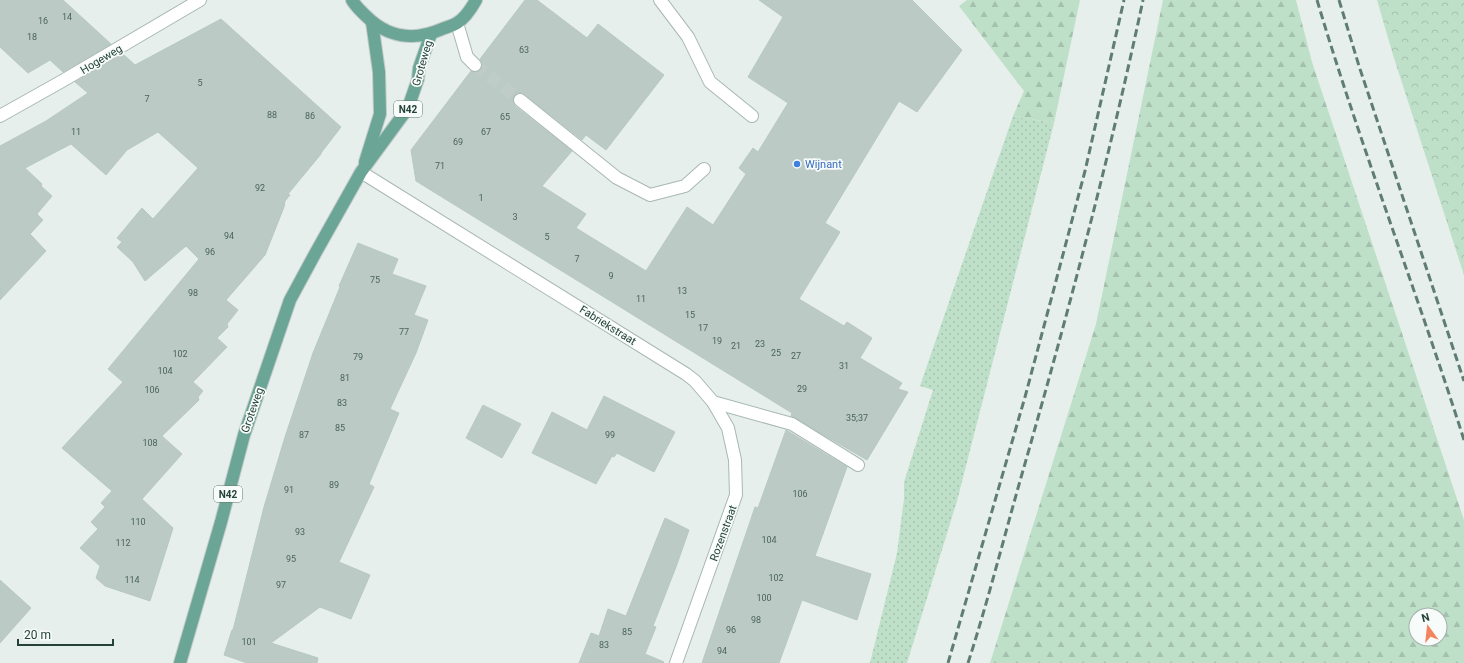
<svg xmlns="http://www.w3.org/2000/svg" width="1464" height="663" font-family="Roboto,sans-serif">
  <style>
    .grass { fill: url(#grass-dots) }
    .forest { fill: url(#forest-firs); fill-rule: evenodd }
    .park { fill: url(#park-crowns) }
    .building { fill: #bbcac4; stroke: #b8c9c2 }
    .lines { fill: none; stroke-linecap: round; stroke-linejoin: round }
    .minor-tunnel { stroke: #bfccc8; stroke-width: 12; stroke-dasharray: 12 6; stroke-linecap: butt }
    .minor-casing { stroke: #a8b8b2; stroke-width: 14 }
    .major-casing { stroke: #c2cac8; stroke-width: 14 }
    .minor { stroke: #fff; stroke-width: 12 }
    .major { stroke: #6aa596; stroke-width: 12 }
    .rail { stroke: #5f7d75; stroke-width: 3; stroke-dasharray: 8 4; stroke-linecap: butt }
    .shop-dot { fill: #3f7fe0; stroke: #f7fbf9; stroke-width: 1.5 }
    .labels { text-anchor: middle; stroke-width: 3.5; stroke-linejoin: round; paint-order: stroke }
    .number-label { font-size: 9px; fill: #4a645c }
    .shield { fill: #f7fbf9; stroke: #637a73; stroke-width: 1 }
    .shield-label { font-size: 10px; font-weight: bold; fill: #24423a }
    .street-label { font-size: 11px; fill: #24423a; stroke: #f7fbf9 }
    .shop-label { font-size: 11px; fill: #366cbe; stroke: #f7fbf9; text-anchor: start }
  </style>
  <defs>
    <pattern id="grass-dots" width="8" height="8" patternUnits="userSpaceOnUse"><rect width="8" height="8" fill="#bfe0c8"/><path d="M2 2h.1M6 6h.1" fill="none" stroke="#a4c1ad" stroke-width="1.8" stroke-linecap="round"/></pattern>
    <pattern id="forest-firs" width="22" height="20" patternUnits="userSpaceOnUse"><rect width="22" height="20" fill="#bfe0c8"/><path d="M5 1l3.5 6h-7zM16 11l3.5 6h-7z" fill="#a4c1ad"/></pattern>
    <pattern id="park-crowns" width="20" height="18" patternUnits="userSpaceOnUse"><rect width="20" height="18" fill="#bfe0c8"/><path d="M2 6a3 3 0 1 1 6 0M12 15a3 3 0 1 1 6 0" fill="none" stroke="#a4c1ad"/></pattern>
  </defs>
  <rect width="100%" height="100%" fill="#e6efeb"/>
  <!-- grass -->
  <path class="grass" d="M1013 116 1054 123 957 501 907 663H870L897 553 904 499V482L933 390 920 386Z"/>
  <!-- forest -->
  <g class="forest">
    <path d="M967 0H1080L1054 123 1013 116 1024 91 959 6Z"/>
    <path d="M1163 0H1296L1312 62 1464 520V663H990L1096 324ZM1416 615H1440V639H1416Z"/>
  </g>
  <!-- park -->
  <path class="park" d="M1377 0H1464V275L1393 55Z"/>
  <!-- building -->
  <g class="building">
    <path d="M0 0H63L111 44 63 72 50 60 28 73 0 47Z"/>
    <path d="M525 0H537L587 38 598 24 664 75 606 150 586 135 582 140 524 94 517 93 513 99 515 106 572 151 542 186 586 214 576 228 646 271 687 207 713 225 746 174 739 168 753 148 758 152 788 103 748 77 783 17 759 0H912L962 50 917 112 899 101 825 223 840 232 799 299 844 326 847 322 872 338 860 358 902 383 898 389 908 392 867 460 791 416 792 413 416 181 411 150 471 71 477 72 481 70 482 63 480 59Z"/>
    <path d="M221 19 341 127 321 153V154L288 194 290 195 285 201 284 207 265 255 226 300 238 310 227 324 228 327 217 338 227 347 193 382 203 391 198 397 199 400 162 436 182 454 142 499 173 528 150 601 105 586 96 578 100 566 80 548 98 529 91 522 105 507 101 503 112 491 62 448 123 382 108 369 199 259 186 246 145 281 133 262 117 247 122 242 117 238 142 208 153 219 198 168 158 132 127 150 106 175 71 144 25 168 42 184 41 186 52 196 37 214 43 220 30 234 46 251 0 300V146L46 121 88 93 75 82 123 54 135 65Z"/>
    <path d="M358 243 398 259 392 274 426 286 414 315 428 320 416 353 390 409 399 413 369 484 374 487 339 562 370 575 351 619 320 607 271 643 318 658 317 663H247L224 655 232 630H233L264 507 285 437 313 353 340 287 339 286Z"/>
    <path d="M604 396 675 432 654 472 617 453 614 457 612 456 596 484 532 453 552 412 587 430Z"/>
    <path d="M483 405 521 424 502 458 466 438Z"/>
    <path d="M786 430 847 467 815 556 871 574 857 620 802 600 779 663H702L755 507 758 508Z"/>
    <path d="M665 518 689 530 676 567 653 626 656 627 645 654 664 662 663 663H579L591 633 599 636 608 609 626 616Z"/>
    <path d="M0 580 31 608 0 643Z"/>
  </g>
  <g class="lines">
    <!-- minor-tunnel -->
    <path class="minor-tunnel" d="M475 65 520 100"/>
    <!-- minor casing -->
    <g class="minor-casing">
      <g id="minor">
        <path d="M660 0 688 37 710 82 752 116"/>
        <path d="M457 23 467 57 475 65"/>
        <path d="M520 100 617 178 650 195 685 186 704 169"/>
        <path d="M0 116 64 80 200 0"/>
        <path d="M361 172 686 374 695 381 713 402 728 428 735 460 736 495 676 663"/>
        <path d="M713 402 792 424 858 465"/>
      </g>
    </g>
    <!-- major casing -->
    <g class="major-casing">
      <g id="major">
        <path d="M352 0C356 7 361 11 366 16 388 38 415 41 442 29 447 27 452 26 457 23 465 18 471 9 476 0"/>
        <path d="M365 162 380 114 379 72 372 22"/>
        <path d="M180 663 221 522 244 435 290 300 316 252 361 172 408 108 418 79 419 68 431 34"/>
      </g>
    </g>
    <!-- minor -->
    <use href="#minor" class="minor"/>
    <!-- major -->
    <use href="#major" class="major"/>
    <!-- rail -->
    <g class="rail">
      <path d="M1317 0C1361 148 1417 292 1464 440"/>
      <path d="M1339 0 1359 66 1464 381"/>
      <path d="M948 663 1025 397 1052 296 1085 171 1124 0"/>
      <path d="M968 663C988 601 1004 537 1022 474 1067 317 1109 160 1143 0"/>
    </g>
  </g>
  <!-- markers -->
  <circle class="shop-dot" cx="797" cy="164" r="4"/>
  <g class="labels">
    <!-- number labels -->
    <g class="number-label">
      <text x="67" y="20">14</text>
      <text x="43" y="24">16</text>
      <text x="32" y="40">18</text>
      <text x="524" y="53">63</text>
      <text x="200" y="86">5</text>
      <text x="147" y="102">7</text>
      <text x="272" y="118">88</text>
      <text x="310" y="119">86</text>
      <text x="505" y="120">65</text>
      <text x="76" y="135">11</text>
      <text x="486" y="135">67</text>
      <text x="458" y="145">69</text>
      <text x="440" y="169">71</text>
      <text x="260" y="191">92</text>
      <text x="481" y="201">1</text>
      <text x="515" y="220">3</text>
      <text x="229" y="239">94</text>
      <text x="547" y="240">5</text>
      <text x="210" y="255">96</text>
      <text x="577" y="262">7</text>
      <text x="611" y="279">9</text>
      <text x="375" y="283">75</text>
      <text x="682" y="294">13</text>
      <text x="193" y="296">98</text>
      <text x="641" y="302">11</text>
      <text x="690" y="318">15</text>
      <text x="703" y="331">17</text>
      <text x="404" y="335">77</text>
      <text x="717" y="344">19</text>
      <text x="760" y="347">23</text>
      <text x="736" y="349">21</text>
      <text x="776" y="356">25</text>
      <text x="180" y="357">102</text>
      <text x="796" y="359">27</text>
      <text x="358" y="360">79</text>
      <text x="844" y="369">31</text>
      <text x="165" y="374">104</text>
      <text x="345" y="381">81</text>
      <text x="802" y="392">29</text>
      <text x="152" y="393">106</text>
      <text x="342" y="406">83</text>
      <text x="857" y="421">35;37</text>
      <text x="340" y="431">85</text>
      <text x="304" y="438">87</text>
      <text x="610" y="438">99</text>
      <text x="150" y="446">108</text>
      <text x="334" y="488">89</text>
      <text x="289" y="493">91</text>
      <text x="800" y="497">106</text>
      <text x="138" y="525">110</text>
      <text x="300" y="535">93</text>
      <text x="769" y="543">104</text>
      <text x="123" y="546">112</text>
      <text x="291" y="562">95</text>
      <text x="776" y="581">102</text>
      <text x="132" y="583">114</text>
      <text x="281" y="588">97</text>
      <text x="764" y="601">100</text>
      <text x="756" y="623">98</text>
      <text x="731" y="633">96</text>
      <text x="627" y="635">85</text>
      <text x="249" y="645">101</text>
      <text x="604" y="648">83</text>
      <text x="722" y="654">94</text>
    </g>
    <!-- shield labels -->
    <g class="shield">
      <rect x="394" y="101" width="28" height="16" rx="3"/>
      <rect x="214" y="486" width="28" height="16" rx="3"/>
    </g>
    <g class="shield-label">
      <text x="408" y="113">N42</text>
      <text x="228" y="498">N42</text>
    </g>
    <!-- street labels -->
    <g class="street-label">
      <text transform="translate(101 59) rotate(-31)" y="4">Hogeweg</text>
      <text transform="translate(422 63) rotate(-74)" y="4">Groteweg</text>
      <text transform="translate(608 325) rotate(32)" y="4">Fabriekstraat</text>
      <text transform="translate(252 410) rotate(-71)" y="4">Groteweg</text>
      <text transform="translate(723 533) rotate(-70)" y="4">Rozenstraat</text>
    </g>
    <!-- shop labels -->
    <g class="shop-label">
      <text x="805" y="168">Wijnant</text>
    </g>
  </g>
  <!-- north arrow -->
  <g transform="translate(1428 627) rotate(345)"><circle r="19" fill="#f7fbf9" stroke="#a3b1ad"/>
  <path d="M0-3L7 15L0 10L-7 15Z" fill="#f4845f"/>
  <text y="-6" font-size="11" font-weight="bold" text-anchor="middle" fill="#24423a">N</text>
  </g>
  <!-- scale -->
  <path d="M18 639v6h95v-6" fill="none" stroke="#24423a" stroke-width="2"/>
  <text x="24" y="639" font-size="12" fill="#24423a" stroke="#f7fbf9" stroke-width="3" paint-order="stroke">20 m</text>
</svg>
